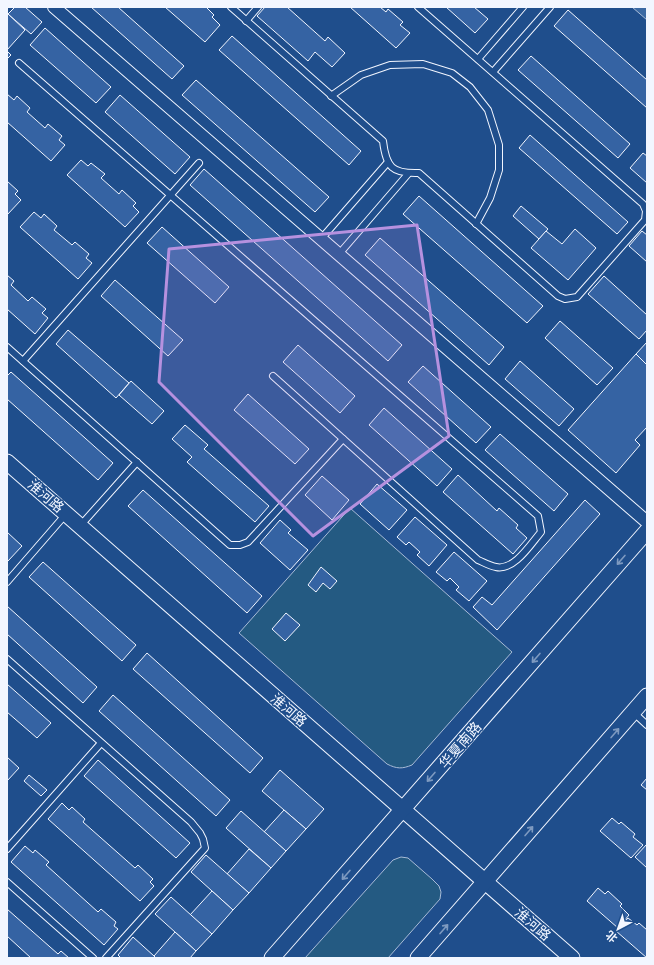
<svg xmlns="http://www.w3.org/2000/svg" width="654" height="965" font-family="Quicksand,'Noto Sans SC',sans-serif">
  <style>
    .green { fill: #245a82; stroke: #a8bbd7 }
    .water { fill: #3b69a3; stroke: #a8bbd7 }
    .building { fill: #3563a3; stroke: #f2f6ff }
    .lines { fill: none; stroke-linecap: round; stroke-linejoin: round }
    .service-casing { stroke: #f2f6ff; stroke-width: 8 }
    .minor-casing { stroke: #f2f6ff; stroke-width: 14 }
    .tertiary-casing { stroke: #f2f6ff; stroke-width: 17 }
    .service { stroke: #1f4e8c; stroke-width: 6 }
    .minor { stroke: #1f4e8c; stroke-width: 12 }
    .tertiary { stroke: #1f4e8c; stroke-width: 15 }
    .oneway { stroke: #7e9ac0 }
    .marked { fill: #b691df; fill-opacity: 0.2; stroke: #b691df; stroke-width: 3; stroke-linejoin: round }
    .labels { text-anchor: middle; stroke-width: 3; stroke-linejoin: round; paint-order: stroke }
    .street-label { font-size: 14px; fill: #f2f6ff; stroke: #1f4e8c }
  </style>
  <rect width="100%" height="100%" fill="#1f4e8c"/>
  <!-- green -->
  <g class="green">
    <path d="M350 508 512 652 412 765C402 769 397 769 387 764L239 633Z"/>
    <path d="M401 857 408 858 432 879 439 886 441 892 440 899 388 958H305L393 860Z"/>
  </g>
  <!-- water -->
  <path class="water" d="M632 7H647V20Z"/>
  <!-- building -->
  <g class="building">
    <path d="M15 7H25L42 22 31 34 8 14Z"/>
    <path d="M91 7H118L184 66 172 79Z"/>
    <path d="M165 7H206L214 15 212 17 220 25 205 42Z"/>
    <path d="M265 7H287L325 41 328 37 345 53 332 67 315 52 308 61 257 16Z"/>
    <path d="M350 7H380L386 12 388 9 403 22 400 25 410 33 396 48Z"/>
    <path d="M446 7H474L488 19 475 33Z"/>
    <path d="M568 10 647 80V108L554 26Z"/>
    <path d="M8 14 25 30 7 50V16Z"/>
    <path d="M45 28 111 87 96 103 30 45Z"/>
    <path d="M232 36 361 151 349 165 219 50Z"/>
    <path d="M7 51 11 55 7 59Z"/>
    <path d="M531 56 630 144 618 158 518 70Z"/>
    <path d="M196 80 329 197 315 212 182 95Z"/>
    <path d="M7 94 14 100 17 96 30 108 27 112 45 128 48 124 62 136 59 140 65 145 51 161 7 122Z"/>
    <path d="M120 95 190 157 175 174 105 112Z"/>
    <path d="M530 135 628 222 617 234 519 148Z"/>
    <path d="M643 153 647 156V183L630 168Z"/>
    <path d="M81 160 88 166 91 163 105 174 101 178 119 194 122 190 136 203 133 206 139 212 125 227 67 175Z"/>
    <path d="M204 169 402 345 388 361 190 185Z"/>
    <path d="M7 181 18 191 15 194 21 200 7 215Z"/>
    <path d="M419 196 543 306 527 323 403 214Z"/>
    <path d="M521 206 548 229 539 239 513 216Z"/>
    <path d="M34 212 41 218 44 214 57 226 54 230 72 245 75 242 89 254 86 258 92 263 78 279 20 227Z"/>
    <path d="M162 227 229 287 215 303 147 243Z"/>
    <path d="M575 229 596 248 568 280 531 248 546 231 562 244Z"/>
    <path d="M642 231 647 235V262L629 246Z"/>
    <path d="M380 238 504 347 489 365 365 255Z"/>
    <path d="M7 275 14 281 11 285 28 301 32 297 46 309 42 313 48 318 35 334 7 309Z"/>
    <path d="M604 276 647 315V330L639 339 588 294Z"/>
    <path d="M115 280 183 340 168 356 101 296Z"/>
    <path d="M560 321 613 368 597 385 545 338Z"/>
    <path d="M68 330 129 383 116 398 56 344Z"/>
    <path d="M647 342V365L636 354Z"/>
    <path d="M298 345 355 396 340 413 283 362Z"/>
    <path d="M636 354 647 365V427L635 440 640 445 616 473 568 430Z"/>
    <path d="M520 361 574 409 559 426 505 379Z"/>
    <path d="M423 366 491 427 476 443 408 382Z"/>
    <path d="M11 372 113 463 98 480 7 399V376Z"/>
    <path d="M131 381 164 411 152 424 119 395Z"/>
    <path d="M248 394 309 449 295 464 234 410Z"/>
    <path d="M384 408 452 469 437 486 369 425Z"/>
    <path d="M185 425 208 445 204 449 269 506 255 522 187 462 192 457 172 439Z"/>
    <path d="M500 434 568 494 554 511 485 450Z"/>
    <path d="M458 475 497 511 499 508 518 525 516 528 527 538 513 554 443 492Z"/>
    <path d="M322 476 349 500 332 520 305 495Z"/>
    <path d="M377 484 407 510 389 530 360 504Z"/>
    <path d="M143 490 262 596 247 613 128 506Z"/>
    <path d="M585 500 600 514 497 630 473 607 482 597 492 605Z"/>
    <path d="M415 517 447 545 429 566 417 555 420 552 409 542 406 545 397 537Z"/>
    <path d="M280 520 291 530 288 533 308 550 290 570 260 543Z"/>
    <path d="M7 532 22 546 8 561H7Z"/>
    <path d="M454 552 487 581 469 601 456 590 459 587 450 578 447 581 436 572Z"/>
    <path d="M43 562 136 645 122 661 29 577Z"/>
    <path d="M321 567 337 581 330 589 323 583 316 592 308 585Z"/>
    <path d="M7 606 97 687 83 703 7 634Z"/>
    <path d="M286 613 300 625 285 641 272 629Z"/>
    <path d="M147 653 263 758 250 773 133 669Z"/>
    <path d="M7 684 51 723 37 738 7 712Z"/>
    <path d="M113 695 230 800 216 816 99 711Z"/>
    <path d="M7 757 19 768 7 781Z"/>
    <path d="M98 760 190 843 176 858 84 776Z"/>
    <path d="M280 770 324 809 306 829 262 791Z"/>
    <path d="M29 775 47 790 41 796 24 781Z"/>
    <path d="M647 778V790L641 785Z"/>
    <path d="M62 803 69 810 72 807 85 819 83 822 135 868 138 865 153 879 150 882 154 886 140 901 48 819Z"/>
    <path d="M284 810 306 829 286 851 264 832Z"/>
    <path d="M241 811 286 851 271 868 226 828Z"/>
    <path d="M612 818 619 824 621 822 635 834 633 837 643 845 631 858 600 831Z"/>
    <path d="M647 844V868L635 857Z"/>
    <path d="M25 846 33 853 35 850 49 862 46 865 98 912 101 909 116 922 114 926 118 929 104 945 11 862Z"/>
    <path d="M249 849 271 868 249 893 227 874Z"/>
    <path d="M206 855 249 893 233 910 191 872Z"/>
    <path d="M598 888 605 894 608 891 622 904 620 906 629 915 618 928 587 901Z"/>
    <path d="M212 891 233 910 212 934 190 915Z"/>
    <path d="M171 897 212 934 196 951 155 914Z"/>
    <path d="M7 909 58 954 61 951 69 958H31L7 936Z"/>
    <path d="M628 918 637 925 639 923 647 930V958L616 931Z"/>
    <path d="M175 932 196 951 190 958H156L154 956Z"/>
    <path d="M133 937 154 956 156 958H121L118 955Z"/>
  </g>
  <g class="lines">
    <!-- service casing -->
    <g class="service-casing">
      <g id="service">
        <path d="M231 7 383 141C386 167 392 174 419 173L558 296 565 299 577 297 645 220 646 211 643 204 418 7"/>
        <path d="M246 21 258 7"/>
        <path d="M478 59 523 7"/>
        <path d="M19 63 538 516 541 532C530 545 514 571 496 567 490 566 483 562 478 560L273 376"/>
        <path d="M493 72 550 7"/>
        <path d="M331 96 361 75 390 65 423 64 452 73 470 87 488 110 499 145V170L490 198 476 224"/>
        <path d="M321 239 388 162"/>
        <path d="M339 254 408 174"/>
        <path d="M7 347 230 545H240L248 542 343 439"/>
        <path d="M23 361 199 163"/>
        <path d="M80 526 137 462"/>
        <path d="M7 582 66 514"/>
        <path d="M7 659 191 822 200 833 203 839 205 848 106 958"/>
        <path d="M633 712 647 725"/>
        <path d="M7 849 101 743"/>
        <path d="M7 882 93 958"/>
      </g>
    </g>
    <!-- minor casing -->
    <g class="minor-casing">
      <path id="minor" d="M54 7 647 522"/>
    </g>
    <!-- tertiary casing -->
    <g class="tertiary-casing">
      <g id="tertiary">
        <path d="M7 462 572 958"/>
        <path d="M272 958 647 531"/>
        <path d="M418 958 647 696"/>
      </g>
    </g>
    <!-- service -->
    <use href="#service" class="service"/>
    <!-- minor -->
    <use href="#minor" class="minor"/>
    <!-- tertiary -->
    <use href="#tertiary" class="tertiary"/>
  </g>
  <!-- one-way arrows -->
  <defs><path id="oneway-shaft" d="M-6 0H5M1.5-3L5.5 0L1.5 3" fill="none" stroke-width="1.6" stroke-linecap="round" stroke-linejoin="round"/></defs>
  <g class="oneway">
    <use href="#oneway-shaft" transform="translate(621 560) rotate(131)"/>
    <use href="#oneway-shaft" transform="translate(536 658) rotate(131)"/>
    <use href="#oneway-shaft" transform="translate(615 733) rotate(-49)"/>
    <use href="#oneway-shaft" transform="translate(431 777) rotate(131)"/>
    <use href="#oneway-shaft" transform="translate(529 831) rotate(-49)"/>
    <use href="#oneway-shaft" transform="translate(346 875) rotate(131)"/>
    <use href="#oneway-shaft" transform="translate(444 929) rotate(-49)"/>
  </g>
  <!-- marked area -->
  <path class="marked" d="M417 225 449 436 313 536 159 382 169 249Z"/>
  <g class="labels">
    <!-- street labels -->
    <g class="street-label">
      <text transform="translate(46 496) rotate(41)" y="5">淮河路</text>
      <text transform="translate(289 710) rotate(41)" y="5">淮河路</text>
      <text transform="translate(460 745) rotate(-49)" y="5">华夏南路</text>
      <text transform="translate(533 924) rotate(41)" y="5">淮河路</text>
    </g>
  </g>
  <!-- border -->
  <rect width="654" height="965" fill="none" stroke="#f2f6ff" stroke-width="16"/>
  <!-- north arrow -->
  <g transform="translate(618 929) rotate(221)" stroke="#1f4e8c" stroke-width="3" paint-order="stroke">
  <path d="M0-3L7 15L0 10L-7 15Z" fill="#f2f6ff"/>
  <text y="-6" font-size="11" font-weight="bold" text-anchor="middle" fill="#f2f6ff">北</text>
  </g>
</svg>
